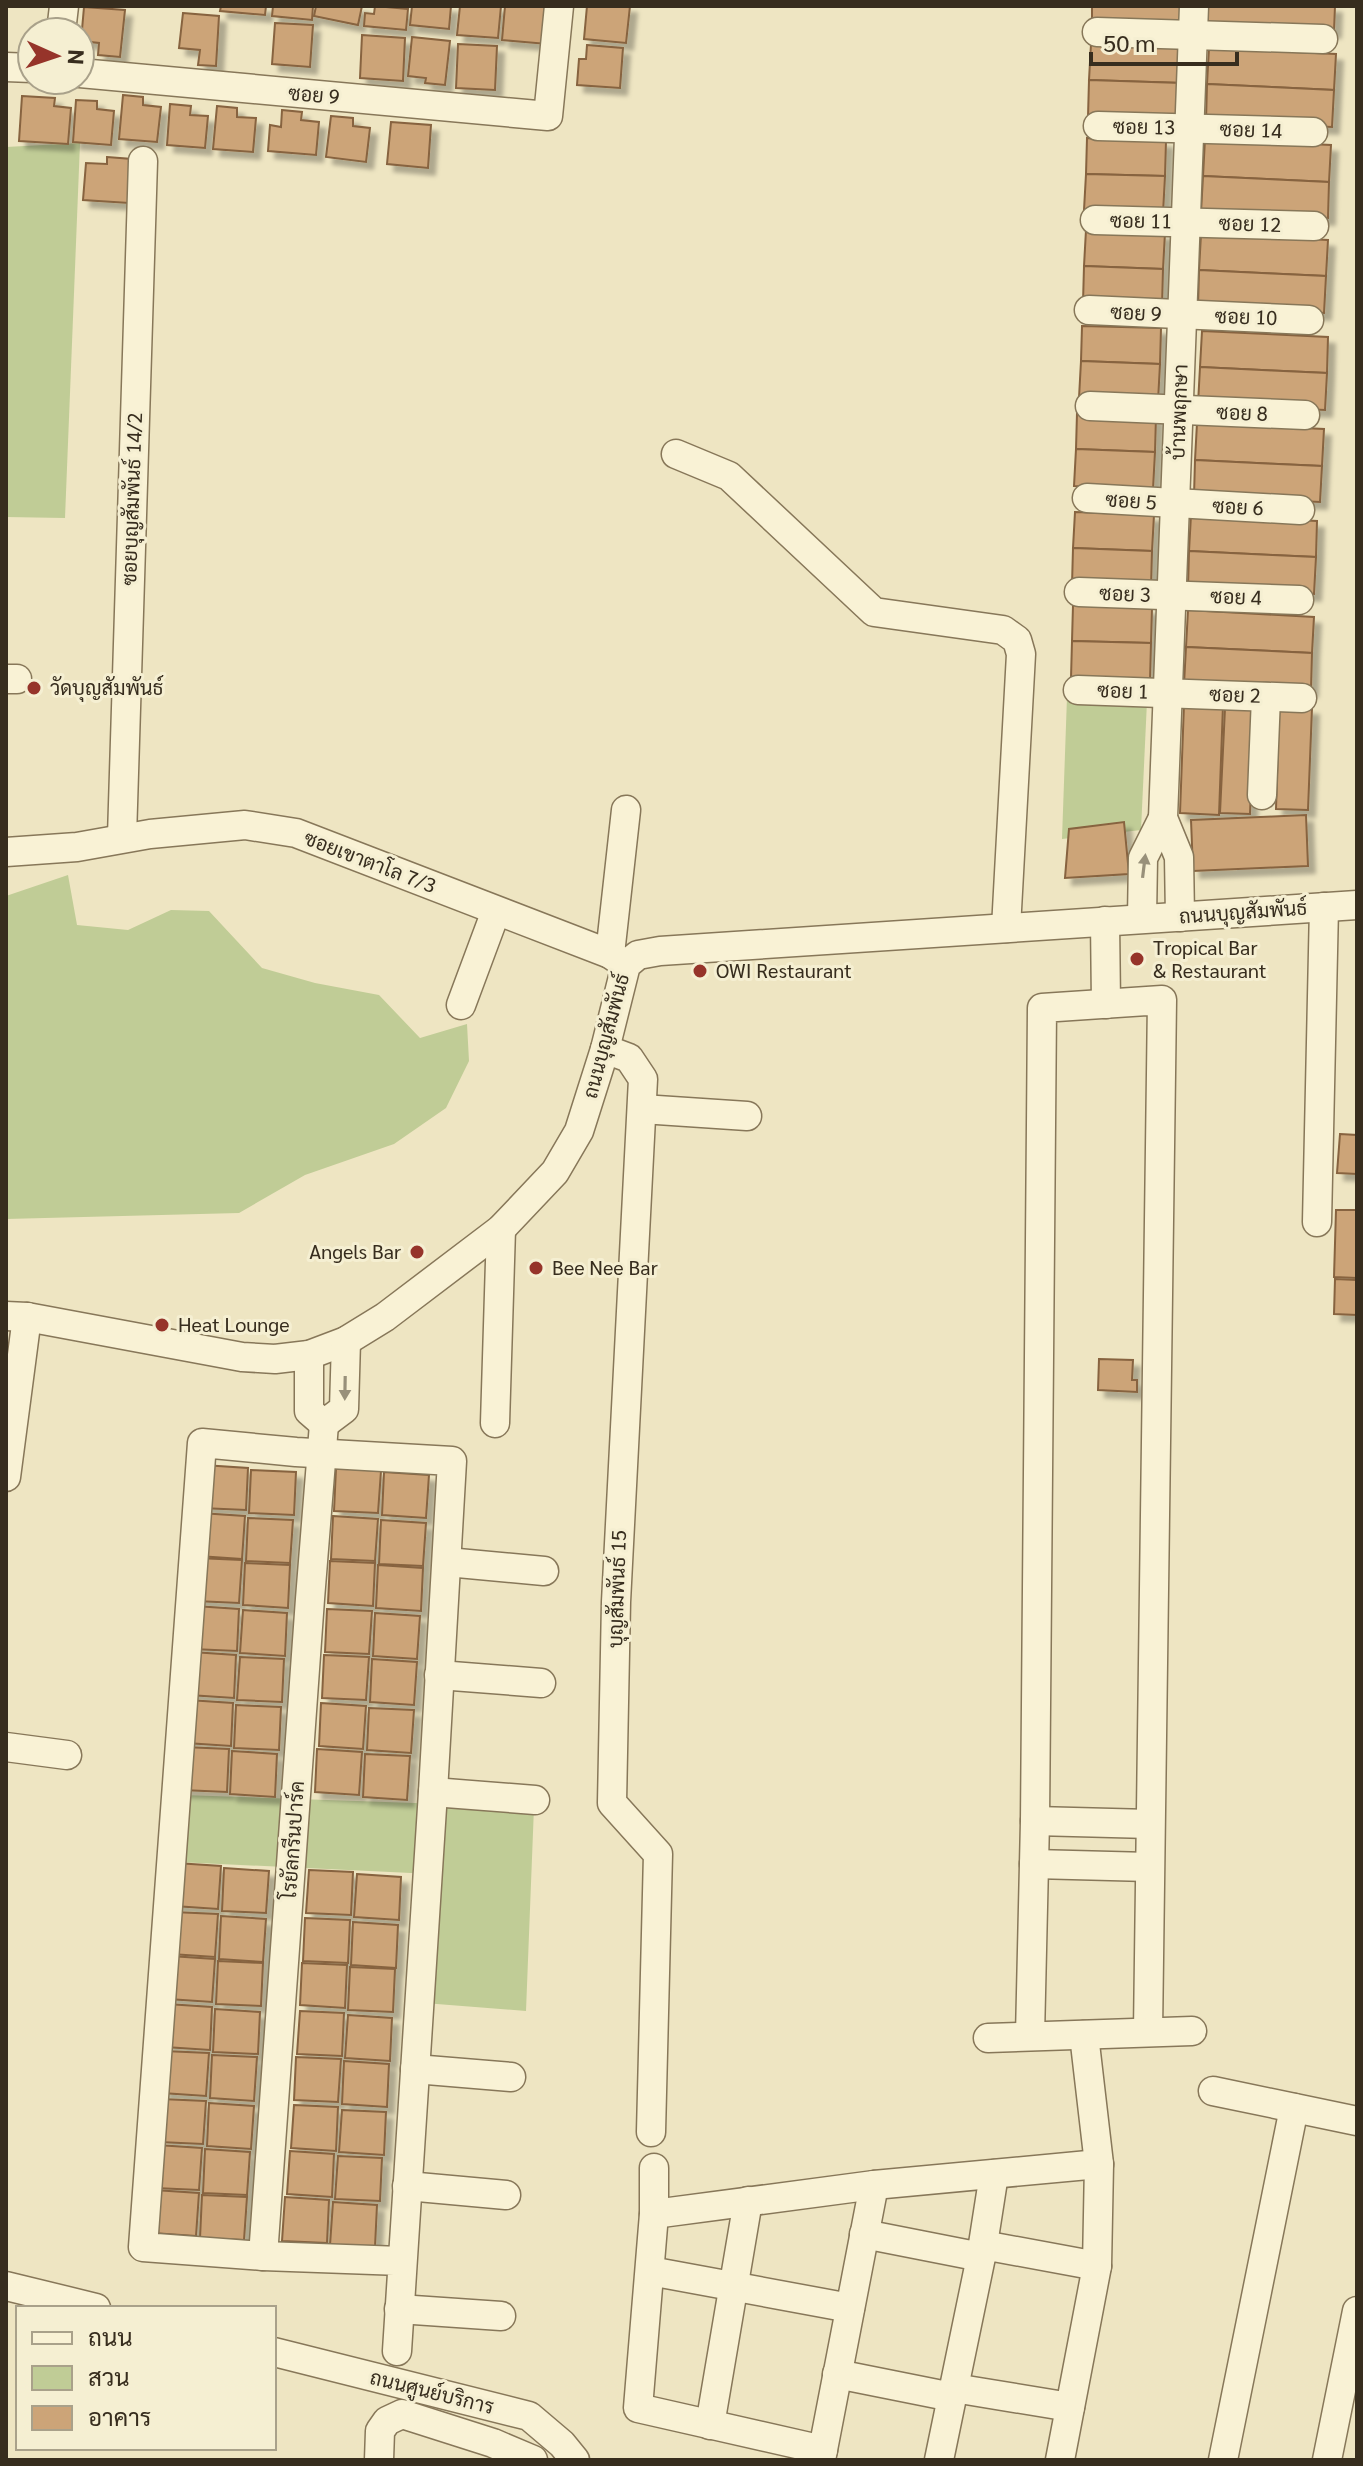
<svg xmlns="http://www.w3.org/2000/svg" width="1363" height="2466" font-family="Georgia,Sarabun,serif">
  <style>
    .green { fill: #c0cc96 }
    .building { fill: #cca478; stroke: #87633f; stroke-width: 2; filter: url(#shadow) }
    .lines { fill: none; stroke-linecap: round; stroke-linejoin: round }
    .minor-casing { stroke: #877759; stroke-width: 31 }
    .minor { stroke: #f9f2d5; stroke-width: 28 }
    .oneway { fill: #98907a }
    .poi-dot { fill: #96342a; stroke: #f5efd2; stroke-width: 3 }
    .labels { text-anchor: middle; stroke-width: 6; stroke-linejoin: round; paint-order: stroke }
    .street-label { font-size: 20px; fill: #372d1e; stroke: #f5efd2 }
    .poi-label { font-size: 20px; fill: #372d1e; stroke: #f5efd2; text-anchor: start }
  </style>
  <defs>
    <filter id="shadow"><feDropShadow dx="7" dy="7" stdDeviation="2" flood-color="#0004"/></filter>
  </defs>
  <rect width="100%" height="100%" fill="#eee5c2"/>
  <!-- green -->
  <g class="green">
    <path d="M80 143 65 518 6 517V147Z"/>
    <path d="M1067 697 1147 701 1141 830 1062 839Z"/>
    <path d="M68 875 77 925 128 930 171 910 209 911 262 968 315 983 379 995 420 1038 467 1024 469 1061 446 1108 394 1144 305 1175 239 1213 6 1219V896Z"/>
    <path d="M183 1795 534 1807 526 2011 424 2003 432 1874 178 1862Z"/>
  </g>
  <!-- building -->
  <g class="building">
    <path d="M221 6H266L265 15 220 11Z"/>
    <path d="M273 6H313L312 20 272 16Z"/>
    <path d="M316 6H362L358 25 314 16Z"/>
    <path d="M375 6 408 9 406 30 364 26 365 13 374 14Z"/>
    <path d="M412 6H451L449 29 410 25Z"/>
    <path d="M460 6H501L498 38 457 35Z"/>
    <path d="M505 6H550L547 44 502 40Z"/>
    <path d="M587 6H630L626 43 584 39Z"/>
    <path d="M1092 6H1185V25L1092 22Z"/>
    <path d="M1208 6H1335L1334 31 1207 25Z"/>
    <path d="M84 7 125 10 120 57 98 55 99 43 81 41Z"/>
    <path d="M183 13 219 16 216 66 198 65 200 50 179 48Z"/>
    <path d="M275 23 313 25 310 67 272 64Z"/>
    <path d="M362 35 405 38 403 81 360 78Z"/>
    <path d="M412 37 450 41 445 85 425 83 426 78 408 76Z"/>
    <path d="M458 44 497 46 495 90 456 88Z"/>
    <path d="M1091 44 1183 47 1182 83 1089 80Z"/>
    <path d="M587 45 623 48 620 88 577 85 579 59H586Z"/>
    <path d="M1209 48 1336 54 1334 90 1207 84Z"/>
    <path d="M1089 80 1182 83 1181 120 1088 117Z"/>
    <path d="M1207 84 1334 90 1332 127 1206 121Z"/>
    <path d="M123 95 143 97V105L161 107 157 142 119 139Z"/>
    <path d="M22 96 55 98 54 106 71 108 68 144 19 141Z"/>
    <path d="M76 100 97 101V109L114 111 111 145 73 142Z"/>
    <path d="M170 104 191 106 190 115 208 116 205 148 167 145Z"/>
    <path d="M217 106 237 108V117L256 118 253 152 213 149Z"/>
    <path d="M282 110 302 112 301 120 319 122 316 155 268 151 270 125 281 127Z"/>
    <path d="M331 116 353 118V126L370 128 366 162 326 157Z"/>
    <path d="M391 122 431 125 428 168 387 164Z"/>
    <path d="M1087 138 1166 141 1165 176 1086 174Z"/>
    <path d="M1205 139 1331 145 1329 182 1203 176Z"/>
    <path d="M107 157 132 159 129 203 83 200 86 163 107 164Z"/>
    <path d="M1086 174 1165 176 1163 213 1084 210Z"/>
    <path d="M1203 176 1329 182 1328 218 1201 212Z"/>
    <path d="M1086 230 1165 233 1163 269 1084 266Z"/>
    <path d="M1201 234 1328 240 1326 276 1199 270Z"/>
    <path d="M1084 266 1163 269 1162 306 1083 303Z"/>
    <path d="M1199 270 1326 276 1324 313 1198 307Z"/>
    <path d="M1082 326 1161 328 1160 364 1081 361Z"/>
    <path d="M1202 331 1328 337 1327 373 1200 367Z"/>
    <path d="M1081 361 1160 364 1158 401 1079 398Z"/>
    <path d="M1200 367 1327 373 1325 410 1198 404Z"/>
    <path d="M1077 413 1156 416 1155 452 1076 449Z"/>
    <path d="M1197 423 1324 429 1322 466 1195 460Z"/>
    <path d="M1076 449 1155 452 1153 489 1074 486Z"/>
    <path d="M1195 460 1322 466 1320 502 1194 496Z"/>
    <path d="M1075 512 1154 515 1152 551 1073 548Z"/>
    <path d="M1191 515 1317 521 1316 557 1189 551Z"/>
    <path d="M1073 548 1152 551 1151 588 1072 585Z"/>
    <path d="M1189 551 1316 557 1314 594 1188 588Z"/>
    <path d="M1073 605 1152 608 1151 643 1072 641Z"/>
    <path d="M1188 610 1314 617 1312 653 1186 647Z"/>
    <path d="M1072 641 1151 643 1150 680 1071 678Z"/>
    <path d="M1186 647 1312 653 1311 690 1184 684Z"/>
    <path d="M1184 704 1223 705 1219 815 1180 813Z"/>
    <path d="M1279 707 1312 708 1308 810 1276 809Z"/>
    <path d="M1225 708 1254 710 1250 814 1220 813Z"/>
    <path d="M1306 815 1308 866 1193 871 1191 820Z"/>
    <path d="M1124 822 1129 874 1065 878 1069 829Z"/>
    <path d="M1340 1134 1357 1135V1174L1337 1173Z"/>
    <path d="M1336 1210H1357V1278L1334 1277Z"/>
    <path d="M1335 1279 1357 1280V1315L1334 1314Z"/>
    <path d="M1099 1359 1133 1360 1132 1380H1137V1392L1098 1390Z"/>
    <path d="M203 1465 248 1468 246 1510 201 1508Z"/>
    <path d="M336 1468 381 1471 378 1513 334 1511Z"/>
    <path d="M251 1470 296 1472 294 1515 249 1513Z"/>
    <path d="M384 1472 429 1475 426 1518 382 1515Z"/>
    <path d="M200 1513 245 1516 242 1559 198 1556Z"/>
    <path d="M333 1516 378 1519 375 1561 331 1559Z"/>
    <path d="M248 1518 293 1520 290 1563 246 1561Z"/>
    <path d="M381 1520 426 1523 423 1566 379 1564Z"/>
    <path d="M197 1558 242 1560 239 1603 195 1601Z"/>
    <path d="M330 1561 375 1563 373 1606 328 1603Z"/>
    <path d="M245 1563 290 1565 288 1608 243 1605Z"/>
    <path d="M378 1565 423 1568 421 1611 376 1608Z"/>
    <path d="M195 1606 239 1609 237 1651 192 1649Z"/>
    <path d="M327 1609 372 1611 369 1654 325 1652Z"/>
    <path d="M243 1610 287 1613 285 1656 240 1653Z"/>
    <path d="M375 1613 420 1616 417 1659 373 1656Z"/>
    <path d="M192 1652 236 1655 234 1698 189 1695Z"/>
    <path d="M324 1655 369 1657 366 1700 322 1698Z"/>
    <path d="M240 1657 284 1659 282 1702 237 1700Z"/>
    <path d="M372 1659 417 1662 414 1705 370 1702Z"/>
    <path d="M188 1700 233 1703 231 1746 186 1743Z"/>
    <path d="M321 1703 366 1706 363 1749 319 1746Z"/>
    <path d="M236 1705 281 1707 279 1750 234 1748Z"/>
    <path d="M369 1708 414 1710 411 1753 367 1750Z"/>
    <path d="M184 1747 229 1749 227 1792 182 1790Z"/>
    <path d="M317 1749 362 1752 359 1795 315 1792Z"/>
    <path d="M232 1751 277 1754 275 1797 230 1794Z"/>
    <path d="M365 1754 410 1756 407 1800 363 1797Z"/>
    <path d="M176 1863 221 1866 218 1909 174 1906Z"/>
    <path d="M224 1868 269 1871 266 1913 222 1911Z"/>
    <path d="M309 1870 353 1872 351 1915 306 1913Z"/>
    <path d="M357 1874 401 1877 399 1920 354 1917Z"/>
    <path d="M173 1912 218 1914 215 1957 171 1954Z"/>
    <path d="M221 1916 266 1919 263 1962 219 1959Z"/>
    <path d="M305 1918 350 1920 348 1963 303 1961Z"/>
    <path d="M353 1922 398 1925 396 1968 351 1965Z"/>
    <path d="M170 1956 215 1959 212 2002 168 1999Z"/>
    <path d="M218 1961 263 1963 261 2006 216 2004Z"/>
    <path d="M302 1963 347 1965 345 2008 300 2005Z"/>
    <path d="M350 1967 395 1969 393 2012 348 2010Z"/>
    <path d="M167 2004 212 2007 210 2050 165 2047Z"/>
    <path d="M215 2009 260 2012 258 2054 213 2052Z"/>
    <path d="M300 2011 344 2013 342 2056 297 2054Z"/>
    <path d="M348 2015 392 2018 390 2061 345 2058Z"/>
    <path d="M164 2051 209 2053 206 2096 162 2093Z"/>
    <path d="M212 2055 257 2057 254 2101 210 2098Z"/>
    <path d="M296 2057 341 2059 338 2102 294 2100Z"/>
    <path d="M344 2061 389 2064 387 2107 342 2104Z"/>
    <path d="M161 2099 206 2101 203 2144 159 2142Z"/>
    <path d="M209 2103 254 2106 251 2149 207 2146Z"/>
    <path d="M294 2105 338 2107 336 2151 291 2148Z"/>
    <path d="M342 2110 386 2112 384 2155 339 2152Z"/>
    <path d="M157 2145 202 2148 199 2190 155 2188Z"/>
    <path d="M205 2149 250 2152 247 2195 203 2193Z"/>
    <path d="M290 2151 334 2154 332 2197 287 2194Z"/>
    <path d="M338 2156 382 2158 380 2201 335 2199Z"/>
    <path d="M154 2190 199 2193 196 2236 152 2233Z"/>
    <path d="M202 2195 247 2197 244 2240 200 2238Z"/>
    <path d="M285 2197 329 2200 327 2243 282 2241Z"/>
    <path d="M333 2202 377 2205 375 2247 330 2245Z"/>
  </g>
  <g class="lines">
    <!-- minor casing -->
    <g class="minor-casing">
      <g id="minor">
        <path d="M61 32 64 6"/>
        <path d="M1097 32 1323 39"/>
        <path d="M6 67 32 68"/>
        <path d="M80 73 548 116 559 6"/>
        <path d="M1098 126 1313 132"/>
        <path d="M1095 220 1314 226"/>
        <path d="M1089 310 1309 320"/>
        <path d="M1090 406 1305 415"/>
        <path d="M676 454 729 476 874 612 1003 630 1017 640 1021 654 1006 928"/>
        <path d="M1087 498 1300 510"/>
        <path d="M1079 592 1299 600"/>
        <path d="M6 679H17"/>
        <path d="M1078 690 1302 698"/>
        <path d="M1262 795 1266 697"/>
        <path d="M122 837 143 161"/>
        <path d="M6 852 77 847 150 834 245 825 296 833 610 954 626 965"/>
        <path d="M1180 917 1179 857 1163 818 1194 6"/>
        <path d="M1142 918 1143 858 1163 818"/>
        <path d="M1105 921 1106 1004"/>
        <path d="M610 954 626 810"/>
        <path d="M461 1005 496 911"/>
        <path d="M605 1049 629 1058 643 1079 616 1602 612 1803 658 1854 651 2132"/>
        <path d="M642 1109 747 1116"/>
        <path d="M1317 1222 1324 907"/>
        <path d="M6 1316 27 1317 242 1357 275 1359 309 1355 346 1341 385 1317 501 1229 555 1172 579 1131 605 1049 626 965 638 955 660 951 1357 905"/>
        <path d="M309 1355V1411L324 1424"/>
        <path d="M495 1423 501 1229"/>
        <path d="M324 1424 344 1409 346 1341"/>
        <path d="M6 1477 27 1317"/>
        <path d="M447 1562 544 1571"/>
        <path d="M439 1675 541 1683"/>
        <path d="M6 1747 67 1755"/>
        <path d="M433 1792 535 1800"/>
        <path d="M1035 1821 1150 1824"/>
        <path d="M1034 1864 1149 1867"/>
        <path d="M1030 2036 1035 1821 1042 1008 1162 1000 1148 2032"/>
        <path d="M988 2038 1192 2031"/>
        <path d="M415 2069 511 2077"/>
        <path d="M1213 2091 1357 2121"/>
        <path d="M654 2168V2214L638 2408 823 2450"/>
        <path d="M407 2186 506 2195"/>
        <path d="M654 2214 874 2185 1099 2164"/>
        <path d="M864 2234 981 2257"/>
        <path d="M983 2245 1097 2266"/>
        <path d="M263 2256 310 1599 324 1424"/>
        <path d="M650 2271 850 2308"/>
        <path d="M6 2286 96 2308"/>
        <path d="M399 2309 501 2316"/>
        <path d="M397 2351 433 1792 452 1461 296 1452 202 1443 143 2247 263 2256 401 2261"/>
        <path d="M274 2352 529 2416 562 2444 575 2460"/>
        <path d="M837 2374 952 2397"/>
        <path d="M954 2388 1070 2407"/>
        <path d="M710 2425 748 2201"/>
        <path d="M379 2460 380 2431 387 2421 402 2414 493 2443 533 2460"/>
        <path d="M821 2460 874 2185"/>
        <path d="M939 2460 981 2257 994 2174"/>
        <path d="M1060 2460 1097 2266 1099 2164 1084 2035"/>
        <path d="M1223 2460 1294 2108"/>
        <path d="M1327 2460 1357 2311"/>
      </g>
    </g>
    <!-- minor -->
    <use href="#minor" class="minor"/>
  </g>
  <!-- one-way arrows -->
  <defs><path id="oneway-solid" d="M-6-.8H1V-3.2L6.5 0L1 3.2V.8H-6Z" transform="scale(2)"/></defs>
  <g class="oneway">
    <use href="#oneway-solid" transform="translate(1144 866) rotate(-83)"/>
    <use href="#oneway-solid" transform="translate(345 1388) rotate(91)"/>
  </g>
  <!-- markers -->
  <g class="poi-dot">
    <circle cx="34" cy="688" r="8"/>
    <circle cx="1137" cy="959" r="8"/>
    <circle cx="700" cy="971" r="8"/>
    <circle cx="417" cy="1252" r="8"/>
    <circle cx="536" cy="1268" r="8"/>
    <circle cx="162" cy="1325" r="8"/>
  </g>
  <g class="labels">
    <!-- street labels -->
    <g class="street-label">
      <text transform="translate(314 95) rotate(5)" y="7">ซอย 9</text>
      <text transform="translate(1144 127) rotate(1)" y="7">ซอย 13</text>
      <text transform="translate(1251 130) rotate(2)" y="7">ซอย 14</text>
      <text transform="translate(1141 221) rotate(1)" y="7">ซอย 11</text>
      <text transform="translate(1250 224) rotate(2)" y="7">ซอย 12</text>
      <text transform="translate(1136 313) rotate(3)" y="7">ซอย 9</text>
      <text transform="translate(1246 317) rotate(2)" y="7">ซอย 10</text>
      <text transform="translate(1179 412) rotate(-88)" y="7">บ้านพฤกษา</text>
      <text transform="translate(1242 413) rotate(2)" y="7">ซอย 8</text>
      <text transform="translate(132 499) rotate(-88)" y="7">ซอยบุญสัมพันธ์ 14/2</text>
      <text transform="translate(1131 501) rotate(4)" y="7">ซอย 5</text>
      <text transform="translate(1238 507) rotate(3)" y="7">ซอย 6</text>
      <text transform="translate(1125 594) rotate(2)" y="7">ซอย 3</text>
      <text transform="translate(1236 597) rotate(2)" y="7">ซอย 4</text>
      <text transform="translate(1123 691) rotate(2)" y="7">ซอย 1</text>
      <text transform="translate(1235 695) rotate(2)" y="7">ซอย 2</text>
      <text transform="translate(370 862) rotate(21)" y="7">ซอยเขาตาโล 7/3</text>
      <text transform="translate(1243 912) rotate(-4)" y="7">ถนนบุญสัมพันธ์</text>
      <text transform="translate(606 1036) rotate(-75)" y="7">ถนนบุญสัมพันธ์</text>
      <text transform="translate(617 1589) rotate(-88)" y="7">บุญสัมพันธ์ 15</text>
      <text transform="translate(293 1840) rotate(-86)" y="7">โรยัลกรีนปาร์ค</text>
      <text transform="translate(432 2392) rotate(14)" y="7">ถนนศูนย์บริการ</text>
    </g>
    <!-- poi labels -->
    <g class="poi-label">
      <text x="50" y="695">วัดบุญสัมพันธ์</text>
      <text x="1153" y="955">Tropical Bar<tspan x="1153" dy="23">&amp; Restaurant</tspan></text>
      <text x="716" y="978">OWI Restaurant</text>
      <text x="401" y="1259" text-anchor="end">Angels Bar</text>
      <text x="552" y="1275">Bee Nee Bar</text>
      <text x="178" y="1332">Heat Lounge</text>
    </g>
  </g>
  <!-- border -->
  <rect width="1363" height="2466" fill="none" stroke="#372d1e" stroke-width="16"/>
  <!-- legend -->
  <rect x="16" y="2306" width="260" height="144" fill="#f5efd2" stroke="#a9a18a" stroke-width="2"/>
  <rect x="32" y="2332" width="40" height="12" fill="#f9f2d5" stroke="#a9a18a" stroke-width="2"/>
  <text x="88" y="2346" font-size="24" fill="#372d1e">ถนน</text>
  <rect x="32" y="2366" width="40" height="24" fill="#c0cc96" stroke="#a9a18a" stroke-width="2"/>
  <text x="88" y="2386" font-size="24" fill="#372d1e">สวน</text>
  <rect x="32" y="2406" width="40" height="24" fill="#cca478" stroke="#a9a18a" stroke-width="2"/>
  <text x="88" y="2426" font-size="24" fill="#372d1e">อาคาร</text>
  <!-- north arrow -->
  <g transform="translate(56 56) rotate(93)"><circle r="38" fill="#f5efd2" stroke="#a9a18a" stroke-width="2"/>
  <path d="M0-6L14 30L0 20L-14 30Z" fill="#96342a"/>
  <text y="-12" font-size="22" font-weight="bold" text-anchor="middle" fill="#372d1e">N</text>
  </g>
  <!-- scale -->
  <path d="M1091 52v12h146v-12" fill="none" stroke="#372d1e" stroke-width="4"/>
  <text x="1103" y="52" font-size="24" fill="#372d1e" stroke="#f5efd2" stroke-width="6" paint-order="stroke">50 m</text>
</svg>
